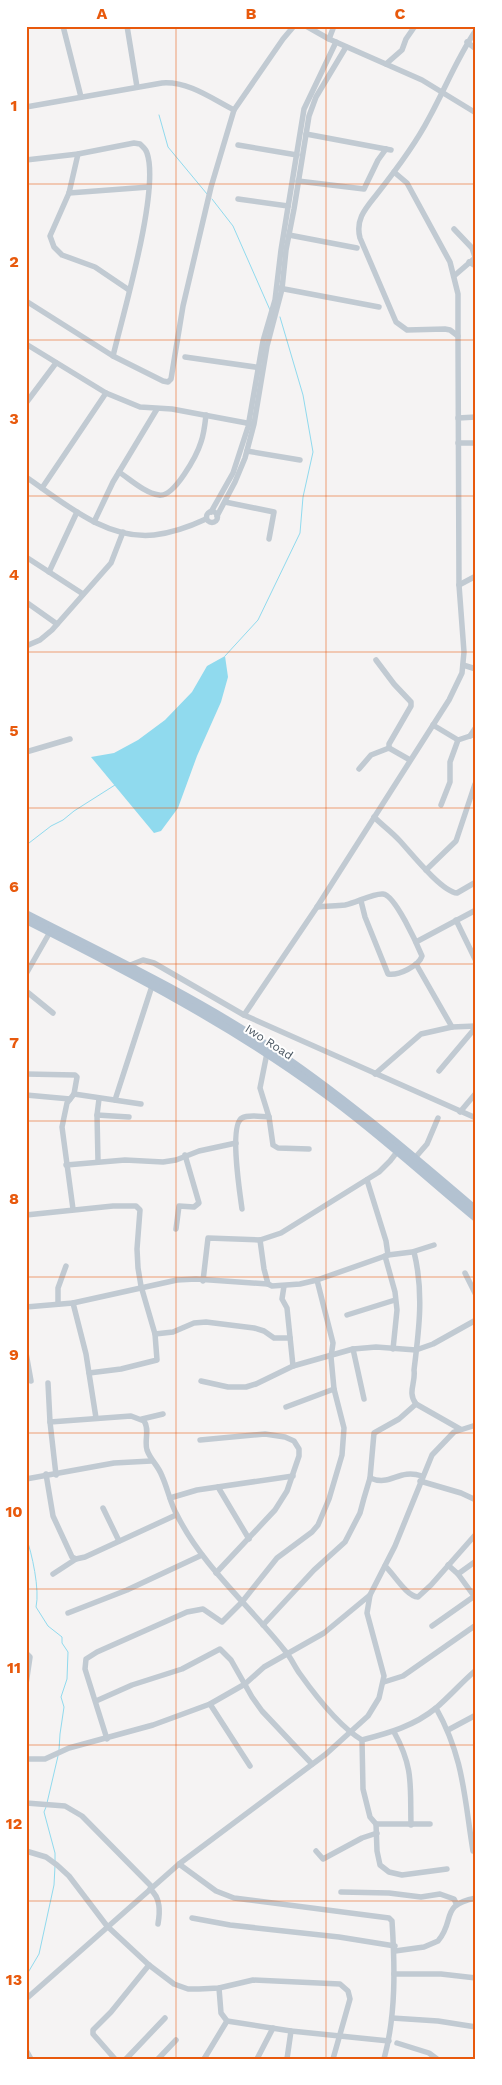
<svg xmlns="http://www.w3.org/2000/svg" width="502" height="2085" font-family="'Work Sans',sans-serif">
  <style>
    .water { fill: #90daee }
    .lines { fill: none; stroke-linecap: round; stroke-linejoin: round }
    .stream { stroke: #90daee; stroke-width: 1 }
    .minor { stroke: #c1cad2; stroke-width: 5.5 }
    .major { stroke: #b3c2d1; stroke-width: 8 }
    .grid { fill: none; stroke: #e8590c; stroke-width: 1; stroke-opacity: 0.55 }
    .labels { text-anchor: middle; stroke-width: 4; stroke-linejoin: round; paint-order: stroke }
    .street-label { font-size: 12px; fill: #4a5661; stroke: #fff }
    .neatline { fill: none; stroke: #e8590c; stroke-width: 2 }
    .grid-label { font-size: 16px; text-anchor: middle; font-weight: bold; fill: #e8590c }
  </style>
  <rect width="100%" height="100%" fill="#f5f3f3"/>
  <!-- water -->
  <path class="water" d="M225 656 228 677 221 702 197 756 178 808 161 831 154 833 91 757 114 753 138 740 165 720 192 692 207 666Z"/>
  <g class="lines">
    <!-- stream -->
    <g class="stream">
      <path d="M159 115 168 147 207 194"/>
      <path d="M212 199 233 226 270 310"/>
      <path d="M225 656 258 620 300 533 303 497 313 452 303 395 280 317"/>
      <path d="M26 843H29L51 826 63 820 74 811 115 785"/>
      <path d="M26 1537C32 1553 40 1590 36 1607L48 1626 62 1637V1643L68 1652 67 1679 61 1697 64 1707 60 1734 59 1750"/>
      <path d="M47 1803 58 1756"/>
      <path d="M46 1807 44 1812 55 1853V1862"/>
      <path d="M26 1976 39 1954 54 1885 55 1866"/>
    </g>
    <!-- minor -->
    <g class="minor">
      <path d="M63 26 81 97"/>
      <path d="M127 26 137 87"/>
      <path d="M306 26 329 39 422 80 476 113"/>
      <path d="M329 39 334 26"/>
      <path d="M467 42 476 49"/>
      <path d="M386 64 402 50 406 39 415 26"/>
      <path d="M26 107 162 83C188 81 211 98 234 110"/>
      <path d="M306 134 391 150"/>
      <path d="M238 145 297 155"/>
      <path d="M78 154 69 193 50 236 54 247 62 255 95 267 129 290"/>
      <path d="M26 160 78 154 134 143 140 144C143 147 146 149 147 153 160 190 123 314 113 356"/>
      <path d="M394 172 407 183 450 262 458 294V336"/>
      <path d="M298 181 364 189 378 160 386 149"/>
      <path d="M69 193 149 187"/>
      <path d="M238 199 288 206"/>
      <path d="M454 229 472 248 475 257"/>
      <path d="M289 235 357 248"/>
      <path d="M469 262 476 266"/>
      <path d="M454 276 476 257"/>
      <path d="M279 288 379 307"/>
      <path d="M26 301 113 356 163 381 168 382 171 379 183 306 211 187 234 110 283 39 294 26"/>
      <path d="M26 344 106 393 140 407 172 409 252 424"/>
      <path d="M185 357 262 368"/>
      <path d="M26 403 56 363"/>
      <path d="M458 418 476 417"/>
      <path d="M458 443H476"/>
      <path d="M247 451 300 460"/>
      <path d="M119 472C131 480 145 493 159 495 174 498 197 455 201 442 204 434 205 424 206 415"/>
      <path d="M26 477C64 503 106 540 154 535 171 533 191 526 206 519"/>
      <path d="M42 488 106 393"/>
      <path d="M225 502 274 512 269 539"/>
      <circle cx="212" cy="517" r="5.5"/>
      <path d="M211 512 233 473 248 427 263 341 275 300 281 250 304 109 336 42"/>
      <path d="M217 516 235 482 245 458 254 424 267 346 282 289 286 250 294 209 309 116 316 97 346 47"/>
      <path d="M94 522 113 482 157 409"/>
      <path d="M26 557 83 594"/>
      <path d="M49 572 77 512"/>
      <path d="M459 585 476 576"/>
      <path d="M26 602 57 624"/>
      <path d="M26 646 40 640 52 630 111 563 123 532"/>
      <path d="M376 660 394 684 411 702V706L389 744V748"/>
      <path d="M463 665 476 669"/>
      <path d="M433 725 458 740"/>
      <path d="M470 736 476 727"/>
      <path d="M26 752 70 739"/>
      <path d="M359 769 371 755 389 748 410 760"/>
      <path d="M441 805 450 782V762L458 740 476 734"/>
      <path d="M374 817C382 825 392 832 400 841 411 853 442 892 457 893L476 882"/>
      <path d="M426 870 456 841 475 784"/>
      <path d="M317 907C326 906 336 906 345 905 356 903 373 893 383 894 395 895 417 944 422 956 419 966 398 976 388 974L365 917 361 901"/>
      <path d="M456 920 476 961"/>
      <path d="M416 942 476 910"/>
      <path d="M416 964 452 1027"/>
      <path d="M128 966 143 960 154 963 244 1015 476 1118"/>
      <path d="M26 974 50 932"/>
      <path d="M26 991 53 1013"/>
      <path d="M244 1015 317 907 449 700 462 673 464 652 459 585 458 336 450 330 445 329 407 330 396 322 360 238C355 219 366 208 377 194 396 170 415 145 429 118 445 89 457 58 476 30"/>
      <path d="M267 1053 260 1088 269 1117 273 1145 278 1148 309 1149"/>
      <path d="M439 1071 476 1027"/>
      <path d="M26 1074 75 1075 77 1077 74 1094 67 1103 62 1127 73 1209"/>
      <path d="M375 1074 421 1034 452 1027 476 1026"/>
      <path d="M74 1094 141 1104"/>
      <path d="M26 1095 70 1099"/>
      <path d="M115 1100 152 986"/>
      <path d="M460 1112 476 1093"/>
      <path d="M97 1115 129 1117"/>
      <path d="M414 1159 427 1144 438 1118"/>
      <path d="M98 1161 97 1115 99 1099"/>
      <path d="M66 1165 125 1160 163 1162 176 1160 199 1151 236 1143"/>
      <path d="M367 1180 386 1241 388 1255"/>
      <path d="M242 1209C240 1194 229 1125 242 1118 249 1114 262 1117 269 1117"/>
      <path d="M26 1215 113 1206H136L140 1210 137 1249 138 1268 141 1286 155 1334 157 1360 121 1369 89 1373"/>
      <path d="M176 1229 179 1206 194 1207 199 1203 185 1155"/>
      <path d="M260 1240 264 1269 268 1284"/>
      <path d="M414 1252C424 1292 419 1330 414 1370 416 1383 407 1392 416 1404L460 1429"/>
      <path d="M385 1256 395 1292 397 1310 393 1349"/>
      <path d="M465 1273 476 1295"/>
      <path d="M203 1281 208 1238 260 1240 281 1233 379 1172 390 1161 397 1152"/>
      <path d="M284 1286 282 1299 287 1308 293 1366"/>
      <path d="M73 1303 86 1354 96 1418"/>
      <path d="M58 1304V1288L66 1266"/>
      <path d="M26 1307 73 1303 177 1280 196 1279 268 1284 272 1286 300 1284 317 1280 388 1255 412 1252 434 1245"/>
      <path d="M347 1315 395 1300"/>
      <path d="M155 1334 173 1332 194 1323 206 1322 254 1328 264 1331 274 1338H290"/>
      <path d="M353 1349 364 1399"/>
      <path d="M26 1353 31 1381"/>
      <path d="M201 1381 228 1387H246L256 1384 293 1366 353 1349 376 1347 416 1350 433 1344 476 1320"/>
      <path d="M48 1383 50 1422 56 1475"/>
      <path d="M286 1407 334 1389"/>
      <path d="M142 1419 163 1414"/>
      <path d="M50 1422 131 1416 144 1421C150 1429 144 1441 147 1450 151 1461 158 1465 162 1476 168 1489 170 1503 177 1515 203 1567 250 1606 286 1652 291 1658 295 1667 300 1674 315 1695 340 1727 362 1740L363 1789 370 1817 376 1824 377 1851 380 1865 389 1872 402 1875 447 1869"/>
      <path d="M200 1440 265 1434 285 1437 294 1441 299 1449V1456L287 1491 275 1510 216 1573"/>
      <path d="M46 1474 53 1516 72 1557 76 1559 85 1557 176 1515"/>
      <path d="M370 1478C391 1487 398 1468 422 1476"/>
      <path d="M26 1479 114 1463 151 1461"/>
      <path d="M420 1481 461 1493 476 1500"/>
      <path d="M218 1487 249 1539"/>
      <path d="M170 1498 197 1490 293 1476"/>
      <path d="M103 1508 119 1541"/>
      <path d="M448 1565 458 1574 474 1596"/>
      <path d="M385 1566C394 1574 406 1596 418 1597L431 1585 476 1534"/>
      <path d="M53 1574 76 1559"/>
      <path d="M458 1574 476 1561"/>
      <path d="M68 1613 127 1590 202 1555"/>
      <path d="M263 1625 314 1570 345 1542 360 1513 364 1498 370 1478 374 1433 399 1419 416 1404"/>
      <path d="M432 1626 476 1595"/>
      <path d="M26 1653 30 1657 26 1684"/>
      <path d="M384 1682 403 1676 476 1625"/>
      <path d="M96 1701 132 1685 182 1669 220 1649 231 1660 252 1697 262 1711 312 1764"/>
      <path d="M210 1704 250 1766"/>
      <path d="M436 1708C464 1758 464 1796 473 1851"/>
      <path d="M448 1730 476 1715"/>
      <path d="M394 1732C414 1768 410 1786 411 1825"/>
      <path d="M107 1739 85 1669 86 1659 97 1652 187 1612 203 1609 222 1622 242 1602 277 1558 312 1532 318 1525 329 1499 342 1455 344 1428 334 1389 331 1357 333 1343 317 1280"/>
      <path d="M362 1740C389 1733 414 1726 436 1708 450 1696 462 1682 476 1670"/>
      <path d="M26 1759H45L69 1748 153 1725 210 1704 245 1684 264 1667 324 1633 370 1595"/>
      <path d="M26 1803 65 1806 82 1816 152 1887"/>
      <path d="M376 1824H430"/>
      <path d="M26 1851 46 1857 57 1865 69 1876 107 1926 149 1965 174 1984 188 1989H199L219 1988 253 1980 340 1984 348 1991 350 1999 333 2059"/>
      <path d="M316 1851 323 1859 362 1838 377 1833"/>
      <path d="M179 1864 216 1891 234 1898 389 1918 392 1921C395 1967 396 2015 384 2059"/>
      <path d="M150 1889C161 1898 160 1912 158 1924"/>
      <path d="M341 1892 389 1893 421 1897 440 1894 454 1899 456 1903"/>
      <path d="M192 1918 230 1925 339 1937 395 1946"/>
      <path d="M395 1951 424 1947 438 1941C456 1920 439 1905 476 1898"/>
      <path d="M394 1974H441L476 1978"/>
      <path d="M219 1988 221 2013 227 2021 291 2031 389 2041"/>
      <path d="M26 1999 179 1864 326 1754 368 1716 379 1698 384 1676 367 1613 370 1595 395 1546 432 1455 454 1432 476 1425"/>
      <path d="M392 2018 438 2021 476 2027"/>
      <path d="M397 2043 429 2053 437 2059"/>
      <path d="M26 2050 31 2059"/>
      <path d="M115 2059 93 2034V2030L111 2012 149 1965"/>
      <path d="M126 2059 165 2018"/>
      <path d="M158 2059 176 2040"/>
      <path d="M204 2059 227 2021"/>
      <path d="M257 2059 273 2028"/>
      <path d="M287 2059 291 2031"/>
    </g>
    <!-- major -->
    <g class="major">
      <path d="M26 914C106 955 187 993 262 1042 338 1092 407 1151 476 1210"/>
      <path d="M26 920C129 972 232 1025 324 1093 377 1131 425 1176 476 1218"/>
    </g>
  </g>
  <!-- grid -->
  <path class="grid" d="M176 26V2059M326 26V2059M26 184H476M26 340H476M26 496H476M26 652H476M26 808H476M26 964H476M26 1121H476M26 1277H476M26 1433H476M26 1589H476M26 1745H476M26 1901H476"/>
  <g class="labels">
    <!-- street labels -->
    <g class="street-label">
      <text transform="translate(269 1042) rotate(33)" y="4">Iwo Road</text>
    </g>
  </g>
  <!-- border -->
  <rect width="502" height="2085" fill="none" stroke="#ffffff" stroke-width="55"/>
  <rect x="28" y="28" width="446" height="2030" class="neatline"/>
  <g class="grid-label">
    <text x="102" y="19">A</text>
    <text x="251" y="19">B</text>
    <text x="400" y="19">C</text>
    <text x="14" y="111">1</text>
    <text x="14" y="267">2</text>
    <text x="14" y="424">3</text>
    <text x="14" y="580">4</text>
    <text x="14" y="736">5</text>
    <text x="14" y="892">6</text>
    <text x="14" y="1048">7</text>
    <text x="14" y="1204">8</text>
    <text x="14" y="1360">9</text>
    <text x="14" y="1517">10</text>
    <text x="14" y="1673">11</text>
    <text x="14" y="1829">12</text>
    <text x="14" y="1985">13</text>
  </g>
</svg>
